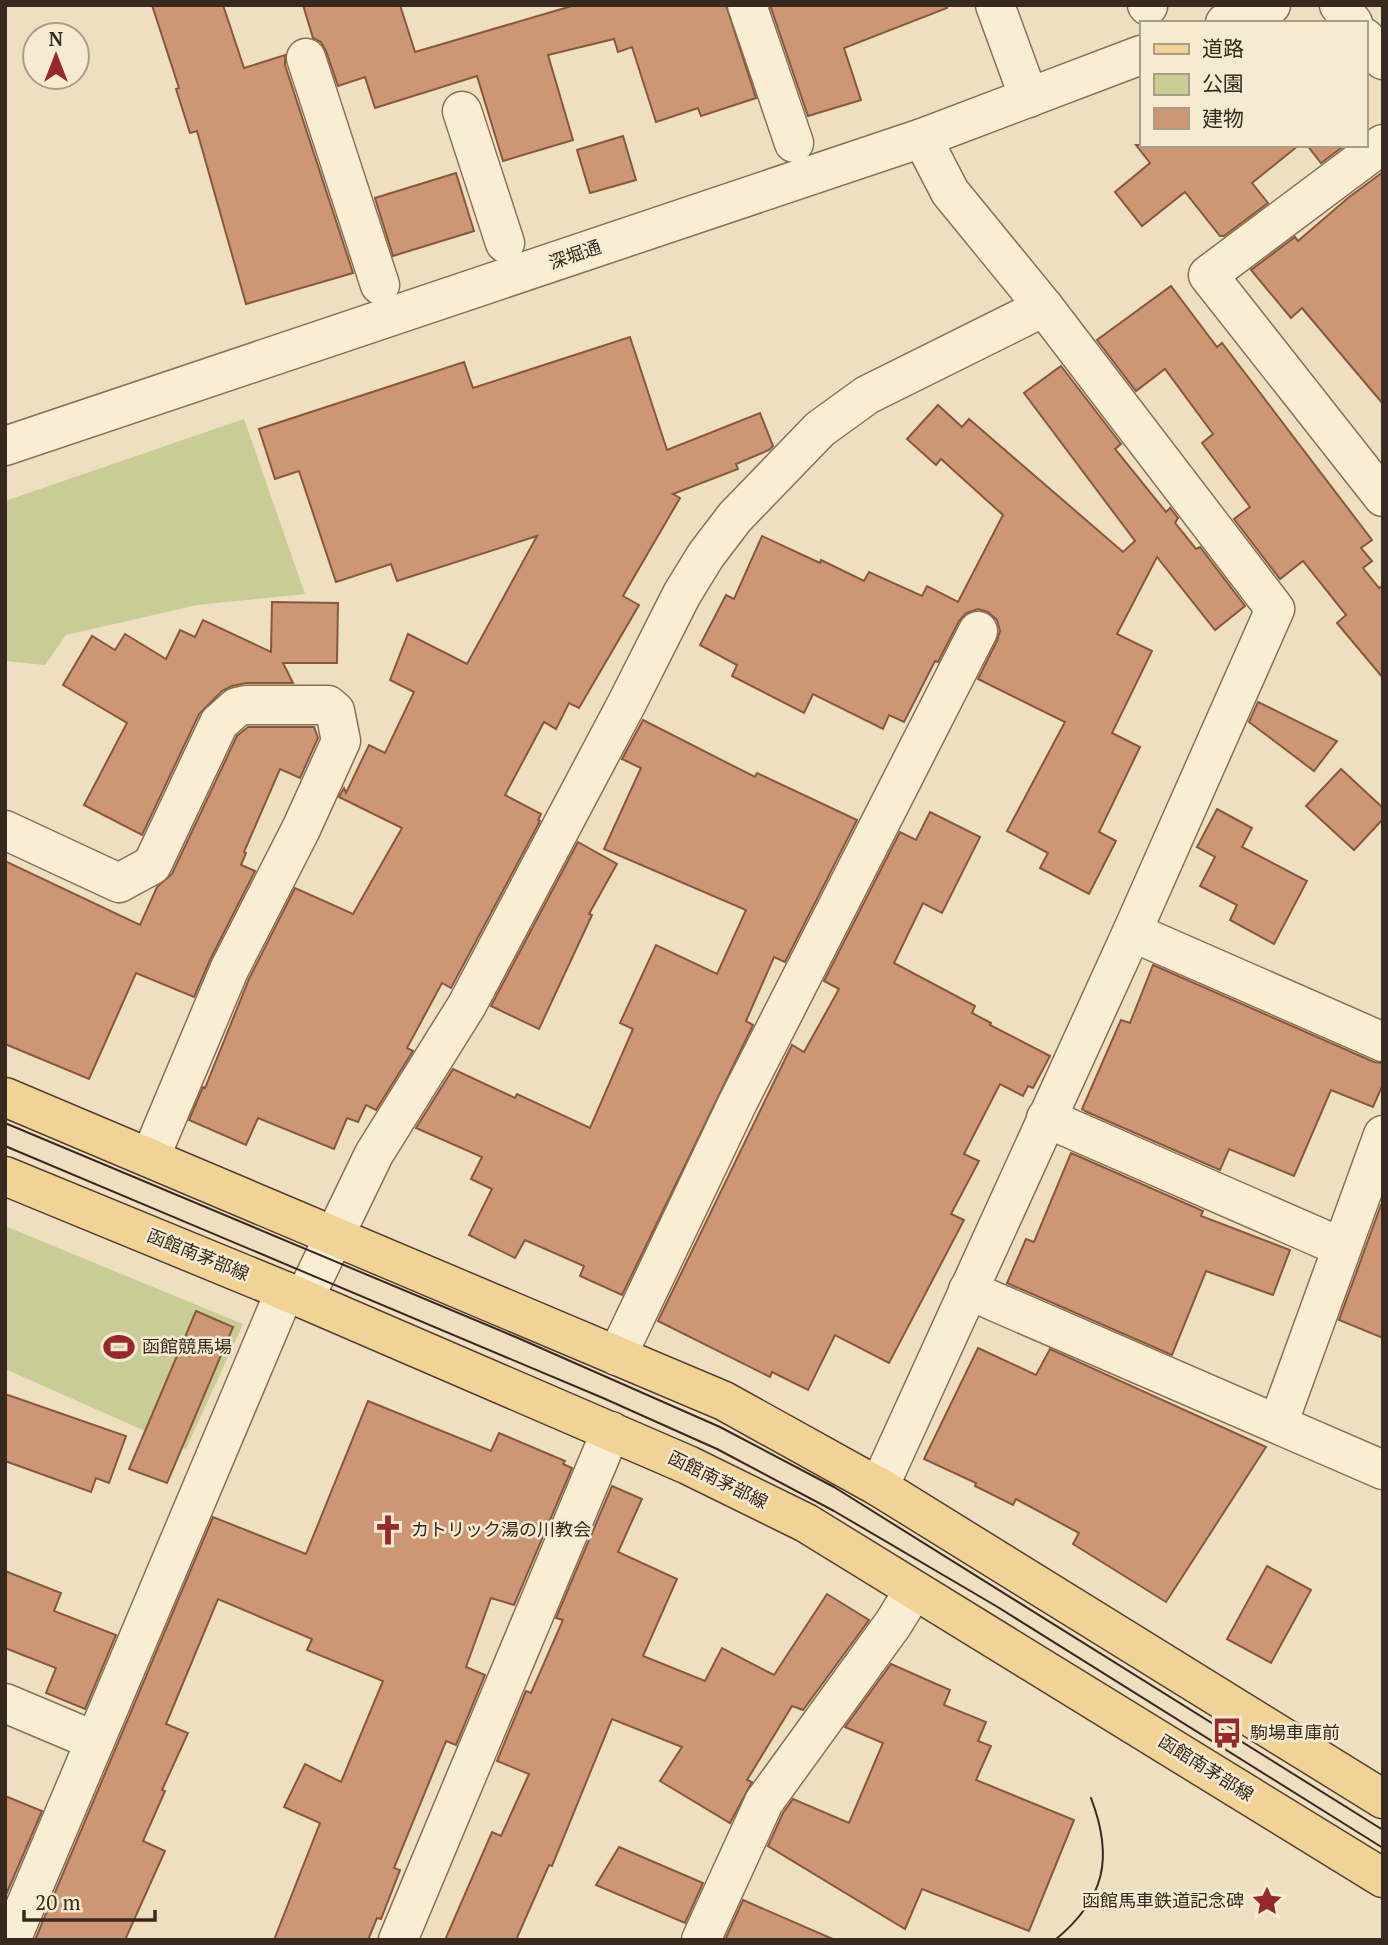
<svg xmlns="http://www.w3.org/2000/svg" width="1388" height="1945" font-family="'PT Serif','Noto Sans JP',serif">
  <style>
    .green { fill: #c8cc95 }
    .building { fill: #cd9776; stroke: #87583e; stroke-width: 2 }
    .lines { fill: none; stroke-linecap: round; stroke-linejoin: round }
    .minor-casing { stroke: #887058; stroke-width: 41 }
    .tertiary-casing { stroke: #887058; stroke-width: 41 }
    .primary-casing { stroke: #553e2d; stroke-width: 41 }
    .minor { stroke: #f9edd4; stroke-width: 38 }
    .tertiary { stroke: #f9edd4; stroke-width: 38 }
    .primary { stroke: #f2d397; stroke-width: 38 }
    .tram { stroke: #37291d; stroke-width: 2 }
    .labels { text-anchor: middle; stroke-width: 5; stroke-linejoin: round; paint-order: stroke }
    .street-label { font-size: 18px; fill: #37291d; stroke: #f6ead0 }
    .poi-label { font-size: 18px; fill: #37291d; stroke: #f6ead0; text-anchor: start }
  </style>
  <rect width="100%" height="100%" fill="#eedfc1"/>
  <!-- green -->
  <g class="green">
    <path d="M244 419 305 594 197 605 66 635 45 665 5 661V501Z"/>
    <path d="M5 1226 243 1324 186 1449 5 1369Z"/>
  </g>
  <!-- building -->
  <g class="building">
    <path d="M152 5H223L244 68 285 55V65L353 273 246 304 197 131 190 133 176 89 179 88Z"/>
    <path d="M303 5H400L415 52 575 5H726L756 98 701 116 698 108 656 122 632 47 618 52 614 39 548 55 573 140 503 161 477 76 375 108 365 77 338 86 326 51 321 42 313 38Z"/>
    <path d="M770 5H946L947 8 844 48 861 100 808 116Z"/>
    <path d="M623 136 636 180 590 193 577 150Z"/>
    <path d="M1136 145H1299L1252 183 1268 203 1224 236H1220L1185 192 1142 226 1115 192 1150 163Z"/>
    <path d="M1307 145H1345L1321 163Z"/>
    <path d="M1383 172V404L1302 308 1291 318 1251 270 1295 237 1298 241 1348 198Z"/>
    <path d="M456 173 474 231 393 256 375 198Z"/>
    <path d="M1171 286 1217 347 1222 343 1372 540 1361 548 1372 561 1363 568 1379 588 1383 585V678L1337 623 1346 615 1303 561 1280 579 1234 519 1250 507 1202 443 1213 434 1165 369 1136 391 1097 340Z"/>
    <path d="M630 337 667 450 760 413 773 446 769 450 736 464 738 469 673 494 680 498 623 596 639 605 579 708 569 703 556 729 544 722 505 795 541 814 538 820 540 821 451 988 442 983 407 1048 413 1051 376 1110 366 1105 358 1122 347 1118 334 1149 258 1118 246 1145 189 1120 203 1087 205 1088 249 979 295 888 353 914 402 828 339 797 344 788 346 793 369 745 385 753 414 692 390 680 408 634 467 664 537 536 397 581 391 564 336 582 299 471 275 479 259 429 464 362 473 388Z"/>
    <path d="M1061 366 1121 444 1115 449 1166 512 1170 508 1178 518 1175 523 1196 549 1200 547 1245 606 1215 630 1157 557 1117 634 1152 651 1112 733 1140 747 1099 832 1116 841 1089 894 1040 868 1048 853 1007 831 1065 722 978 679 997 641 1000 631 997 620 988 612 978 609 966 613 959 621 938 662 935 661 904 722 889 715 883 729 813 694 804 713 732 676 737 665 700 645 726 595 734 599 762 536 820 563 821 560 864 581 869 572 922 596 927 586 958 602 1003 515 941 459 936 465 907 439 938 405 962 427 969 419 1123 552 1135 541 1024 393Z"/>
    <path d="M272 602 338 603 337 663H283L293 683H246L232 686 222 691 199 714 142 835 84 805 127 723 63 685 92 636 115 650 125 634 166 659 180 630 195 637 203 620 271 652Z"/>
    <path d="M1258 702 1337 741 1314 771 1249 722Z"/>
    <path d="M643 720 755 777 757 773 857 820 785 962 774 957 746 1021 753 1025 622 1295 580 1276 584 1266 525 1240 515 1258 469 1235 492 1189 471 1179 482 1157 416 1128 453 1069 515 1098 517 1094 590 1128 633 1029 620 1023 656 945 717 974 746 910 604 849 641 768 622 759Z"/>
    <path d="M248 727H314L318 738 300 778 280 769 244 852 246 853 241 865 255 871 210 960 194 997 136 973 89 1079 5 1044V861L140 925 157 887 172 874 237 736Z"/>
    <path d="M1341 769 1383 808V819L1354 850 1306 806Z"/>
    <path d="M1217 809 1252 828 1242 847 1307 881 1274 944 1230 920 1237 905 1200 886 1215 857 1197 847Z"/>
    <path d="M930 812 980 837 942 913 923 903 894 963 975 1006 972 1013 991 1023 990 1025 1050 1056 1033 1088 1028 1086 1023 1096 1000 1084 964 1154 979 1161 951 1214 964 1220 889 1363 835 1335 808 1390 772 1372 770 1377 658 1321 792 1045 804 1052 839 989 824 981 900 832 916 840Z"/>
    <path d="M578 842 617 864 589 914 592 915 539 1029 491 1006Z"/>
    <path d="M1153 965 1374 1062 1383 1063V1084L1373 1107 1331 1090 1294 1176 1229 1149 1220 1170 1087 1112 1082 1109 1121 1020 1130 1023Z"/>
    <path d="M1071 1153 1203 1211 1201 1216 1290 1250 1273 1295 1206 1271 1172 1355 1007 1283 1026 1239 1034 1242Z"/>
    <path d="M1381 1205H1383V1338L1339 1320Z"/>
    <path d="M196 1311 233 1327 167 1483 129 1469Z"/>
    <path d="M978 1348 1036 1375 1050 1349 1266 1447 1166 1602 1073 1544 1079 1533 1016 1499 1013 1505 975 1486 976 1483 924 1459Z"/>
    <path d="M5 1394 126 1436 109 1483 96 1478 91 1492 5 1461Z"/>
    <path d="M368 1401 491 1451 499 1433 565 1461 563 1464 572 1468 514 1605 491 1598 466 1667 485 1675 456 1745 446 1741 394 1868 400 1870 381 1919 377 1918 368 1940H274L320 1823 284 1807 305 1764 341 1782 383 1681 307 1650 312 1639 218 1599 166 1724 188 1733 162 1790 165 1791 143 1841 165 1851 125 1940H35L213 1517 306 1554Z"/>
    <path d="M612 1486 642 1499 618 1552 677 1579 643 1656 705 1681 722 1648 774 1675 827 1594 869 1620 803 1710 792 1706 747 1780 752 1782 730 1823 660 1781 682 1747 612 1719 552 1866 549 1865 516 1940H445L492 1832 501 1836 529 1774 497 1761 526 1691 531 1693 563 1620 556 1618Z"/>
    <path d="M1267 1566 1311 1590 1271 1663 1227 1639Z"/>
    <path d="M5 1571 61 1593 54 1611 116 1635 85 1709 46 1693 56 1668 5 1648Z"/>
    <path d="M891 1664 950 1690 944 1705 986 1722 978 1741 991 1746 976 1780 1074 1820 1029 1931 922 1889 905 1929 768 1846 783 1813 793 1799 849 1823 883 1743 845 1727Z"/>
    <path d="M5 1796 42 1811 5 1897Z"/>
    <path d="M619 1847 703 1883 685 1923 596 1885Z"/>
    <path d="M743 1900 835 1940H725Z"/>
  </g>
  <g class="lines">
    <!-- minor casing -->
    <g class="minor-casing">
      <g id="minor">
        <path d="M747 5 794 143"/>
        <path d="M995 5 1029 98"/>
        <path d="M1147 5 1148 6"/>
        <path d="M1339 5 1353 23"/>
        <path d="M1365 38 1383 60"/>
        <path d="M306 58 380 285"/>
        <path d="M462 111 505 243"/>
        <path d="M1383 144 1208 275 1383 497"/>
        <path d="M5 830 119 883 152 865 219 723 237 707 246 705H328L335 711 341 741 301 829 229 970 150 1158"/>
        <path d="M1132 932 1383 1042"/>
        <path d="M1046 1118 1341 1247"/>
        <path d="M968 1290 1383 1470"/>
        <path d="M304 1299 374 1154 467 1005 627 703 682 594 706 555 735 517 820 429 867 395 1044 307 950 192 922 138"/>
        <path d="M617 1356 737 1104 978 631"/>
        <path d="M1278 1424 1383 1135"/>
        <path d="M879 1487 1132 932 1275 609 1044 307"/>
        <path d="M5 1703 95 1741"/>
        <path d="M11 1940 285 1291"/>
        <path d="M398 1940 611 1431"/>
        <path d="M701 1940 764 1802 893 1624 914 1590"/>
      </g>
    </g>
    <!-- tertiary casing -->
    <g class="tertiary-casing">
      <g id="tertiary">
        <path d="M1225 23 1271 5"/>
        <path d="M5 446 922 138 1141 55"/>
      </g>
    </g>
    <!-- primary casing -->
    <g class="primary-casing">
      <g id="primary">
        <path d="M5 1097 724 1401 879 1487 1383 1799"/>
        <path d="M5 1176 285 1291 688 1465 806 1523 1383 1878"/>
      </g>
    </g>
    <!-- minor -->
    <use href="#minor" class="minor"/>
    <!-- tertiary -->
    <use href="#tertiary" class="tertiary"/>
    <!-- primary -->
    <use href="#primary" class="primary"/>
    <!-- tram -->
    <g class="tram">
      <path d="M5 1123 518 1338 720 1427 834 1487 1383 1830"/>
      <path d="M5 1146 603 1398 717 1449 834 1511 996 1606 1383 1848"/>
      <path d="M1055 1940C1105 1899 1114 1858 1091 1798"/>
    </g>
  </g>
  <!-- icons -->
  <defs>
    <g id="stadium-bare" transform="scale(2.415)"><path d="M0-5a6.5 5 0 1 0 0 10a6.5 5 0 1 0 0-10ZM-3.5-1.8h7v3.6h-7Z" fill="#97282c" stroke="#f6ead0" stroke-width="2.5" paint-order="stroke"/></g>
    <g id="church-bare" transform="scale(2.415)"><path d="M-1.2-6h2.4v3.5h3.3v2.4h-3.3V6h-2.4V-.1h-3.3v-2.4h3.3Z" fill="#97282c" stroke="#f6ead0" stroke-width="2.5" paint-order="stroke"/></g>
    <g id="bus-bare" transform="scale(2.415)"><path d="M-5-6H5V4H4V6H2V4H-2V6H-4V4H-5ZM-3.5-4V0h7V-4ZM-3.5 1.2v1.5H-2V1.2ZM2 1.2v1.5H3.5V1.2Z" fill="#97282c" stroke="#f6ead0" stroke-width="2.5" paint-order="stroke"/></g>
    <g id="sight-bare" transform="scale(2.415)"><path d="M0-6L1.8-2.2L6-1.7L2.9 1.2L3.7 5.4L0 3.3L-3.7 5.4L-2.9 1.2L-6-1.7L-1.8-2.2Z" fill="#97282c" stroke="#f6ead0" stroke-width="2.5" paint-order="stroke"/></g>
  </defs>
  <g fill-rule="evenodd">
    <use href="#stadium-bare" x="119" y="1347"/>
    <use href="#church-bare" x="388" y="1530"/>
    <use href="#bus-bare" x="1227" y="1733"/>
    <use href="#sight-bare" x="1267" y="1901"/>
  </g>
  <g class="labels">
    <!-- street labels -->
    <g class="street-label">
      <text transform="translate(575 255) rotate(-19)" y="6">深堀通</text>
      <text transform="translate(198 1255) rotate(22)" y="6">函館南茅部線</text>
      <text transform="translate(718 1480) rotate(26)" y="6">函館南茅部線</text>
      <text transform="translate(1206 1768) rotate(32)" y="6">函館南茅部線</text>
    </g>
    <!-- poi labels -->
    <g class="poi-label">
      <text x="142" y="1353">函館競馬場</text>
      <text x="411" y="1536">カトリック湯の川教会</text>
      <text x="1250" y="1739">駒場車庫前</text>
      <text x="1244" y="1907" text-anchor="end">函館馬車鉄道記念碑</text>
    </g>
  </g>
  <!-- border -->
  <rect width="1388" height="1945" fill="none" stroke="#37291d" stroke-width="14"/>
  <!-- legend -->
  <rect x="1140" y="21" width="228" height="126" fill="#f6ead0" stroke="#aa9d88" stroke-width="2"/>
  <rect x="1154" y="44" width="35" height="10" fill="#f2d397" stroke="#aa9d88" stroke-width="2"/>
  <text x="1202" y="56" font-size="21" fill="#37291d">道路</text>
  <rect x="1154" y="74" width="35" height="21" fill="#c8cc95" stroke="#aa9d88" stroke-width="2"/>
  <text x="1202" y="91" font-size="21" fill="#37291d">公園</text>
  <rect x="1154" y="108" width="35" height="21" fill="#cd9776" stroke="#aa9d88" stroke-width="2"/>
  <text x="1202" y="126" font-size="21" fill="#37291d">建物</text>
  <!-- north arrow -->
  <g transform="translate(56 56)"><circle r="33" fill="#f6ead0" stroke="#aa9d88" stroke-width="2"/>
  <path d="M0-5L12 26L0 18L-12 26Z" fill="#97282c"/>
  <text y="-10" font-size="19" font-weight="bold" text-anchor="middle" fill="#37291d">N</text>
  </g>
  <!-- scale -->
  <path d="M24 1910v10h131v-10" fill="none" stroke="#37291d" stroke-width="3.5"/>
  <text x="35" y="1910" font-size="21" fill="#37291d" stroke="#f6ead0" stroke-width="5" paint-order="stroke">20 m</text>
</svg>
